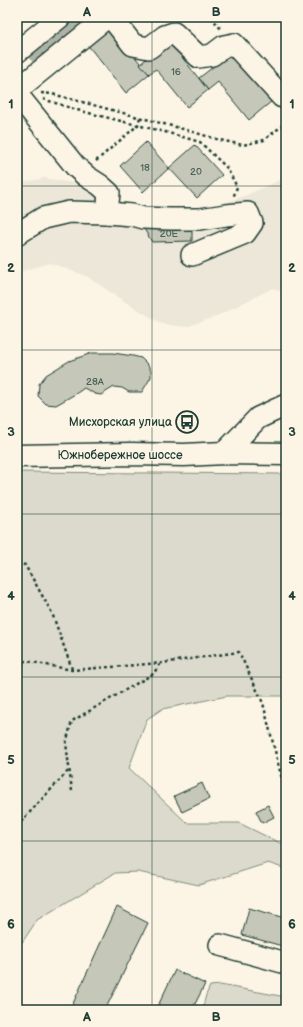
<svg xmlns="http://www.w3.org/2000/svg" width="303" height="1027" font-family="'Balsamiq Sans',sans-serif">
  <style>
    .built { fill: #ece7d8 }
    .green { fill: #dcdacc; stroke: #7e8c80 }
    .lines { fill: none; stroke-linecap: round; stroke-linejoin: round }
    .river { stroke: #aeb3a7; stroke-width: 26 }
    .building { fill: #c5c7b9; stroke: #1f3d34 }
    .minor-casing { stroke: #1f3d34; stroke-width: 24 }
    .highway-casing { stroke: #1f3d34; stroke-width: 25 }
    .path { stroke: #1f3d34; stroke-width: 2.5; stroke-dasharray: 3 3; stroke-linecap: butt }
    .minor { stroke: #fcf5e5; stroke-width: 21 }
    .highway { stroke: #fcf5e5; stroke-width: 22 }
    .grid { fill: none; stroke: #1f3d34; stroke-width: 1; stroke-opacity: 0.55 }
    .labels { text-anchor: middle; stroke-width: 3; stroke-linejoin: round; paint-order: stroke }
    .number-label { font-size: 10px; fill: #486055 }
    .poi-label { font-size: 12px; fill: #1f3d34; stroke: #fcf5e5; text-anchor: end }
    .street-label { font-size: 12px; fill: #1f3d34; stroke: #fcf5e5 }
    .neatline { fill: none; stroke: #1f3d34; stroke-width: 1.5 }
    .grid-label { font-size: 13px; text-anchor: middle; font-weight: bold; fill: #1f3d34 }
  </style>
  <rect width="100%" height="100%" fill="#fcf5e5"/>
  <filter id="ink" filterUnits="userSpaceOnUse"><feTurbulence type="fractalNoise" baseFrequency=".025" numOctaves="2"/><feDisplacementMap in="SourceGraphic" scale="8" xChannelSelector="R" yChannelSelector="G"/><feConvolveMatrix kernelMatrix="1 2 1 2 8 2 1 2 1" color-interpolation-filters="sRGB"/></filter>
  <g filter="url(#ink)">
    <!-- built -->
    <path class="built" d="M286 177V294L273 288 215 317 186 327 162 324 122 300 86 276 50 263 20 272 17 275V187L24 182 45 178 79 184 112 202 172 210H205L247 195Z"/>
    <!-- green -->
    <g class="green">
      <path d="M17 472 286 474V696H227L162 709 147 719 129 768 187 823H239L280 843 286 844V869L268 863 199 885 138 872 115 873 37 920 17 950Z"/>
      <path d="M220 985 286 997V1010H202L206 995 210 986Z"/>
    </g>
    <g class="lines">
      <!-- river -->
      <path class="river" d="M40 51 77 17"/>
    </g>
    <!-- building -->
    <g class="building">
      <path d="M109 25 149 74 126 93 86 43Z"/>
      <path d="M169 41 208 90 187 107 156 69 149 74 140 64Z"/>
      <path d="M232 52 272 101 249 120 218 82 208 90 199 78Z"/>
      <path d="M146 142 169 168 143 192 120 166Z"/>
      <path d="M195 145 222 175 197 198 169 168Z"/>
      <path d="M192 223V241L152 242 141 224Z"/>
      <path d="M92 353H113L133 356 141 358 148 365 151 371V377L142 392H129L122 388 114 387 101 395 95 394 84 388 77 393 56 405 46 404 38 396 39 384 46 375 69 361Z"/>
      <path d="M202 783 209 799 182 812 174 796Z"/>
      <path d="M268 805 274 817 262 823 256 811Z"/>
      <path d="M117 907 148 923 105 1010H70Z"/>
      <path d="M249 908 286 918V947L242 935Z"/>
      <path d="M175 970 205 984 192 1010H156Z"/>
    </g>
    <g class="lines">
      <!-- minor casing -->
      <g class="minor-casing">
        <g id="minor">
          <path d="M17 52 60 17"/>
          <path d="M17 90 106 18 115 22 133 45 149 48 165 36 174 33 199 57 212 55 224 46 234 44 282 97"/>
          <path d="M17 94 75 166 86 176 100 185 109 193 107 213"/>
          <path d="M17 235 22 231 43 218 69 212 107 213 132 215 143 218 170 219H200L226 215 248 213 252 223 245 233 192 255"/>
          <path d="M224 453 258 418 286 405"/>
          <path d="M220 945 286 963"/>
        </g>
      </g>
      <!-- highway casing -->
      <g class="highway-casing">
        <path id="highway" d="M17 456 131 454 184 455 224 453 286 454"/>
      </g>
      <!-- path -->
      <g class="path">
        <path d="M211 17 221 29"/>
        <path d="M41 93 52 94 183 129 220 140 243 145 264 140 283 125 286 117"/>
        <path d="M43 99 77 110 165 132 200 142 227 168 237 187 233 198"/>
        <path d="M96 161 138 125 140 117"/>
        <path d="M17 563 25 565 52 613 72 669"/>
        <path d="M17 662 27 661 72 670 162 663 239 652 263 703 286 795"/>
        <path d="M72 791 66 743 72 721 153 674 161 663"/>
        <path d="M17 826 69 770"/>
      </g>
      <!-- minor -->
      <use href="#minor" class="minor"/>
      <!-- highway -->
      <use href="#highway" class="highway"/>
    </g>
  </g>
  <!-- grid -->
  <path class="grid" d="M152 17V1010M17 186H286M17 350H286M17 514H286M17 677H286M17 841H286"/>
  <!-- icons -->
  <defs>
    <g id="bus-ring" transform="scale(1.15)"><circle r="9.5" fill="#fcf5e5" stroke="#1f3d34" stroke-width="1.5"/><path d="M-5-6H5V4H4V6H2V4H-2V6H-4V4H-5ZM-3.5-4V0h7V-4ZM-3.5 1.2v1.5H-2V1.2ZM2 1.2v1.5H3.5V1.2Z" fill="#1f3d34"/></g>
  </defs>
  <g fill-rule="evenodd">
    <use href="#bus-ring" x="187" y="422"/>
  </g>
  <g class="labels">
    <!-- number labels -->
    <g class="number-label">
      <text x="176" y="75">16</text>
      <text x="145" y="171">18</text>
      <text x="196" y="175">20</text>
      <text x="169" y="237">20Е</text>
      <text x="95" y="385">28А</text>
    </g>
    <!-- poi labels -->
    <g class="poi-label">
      <text x="172" y="426">Мисхорская улица</text>
    </g>
    <!-- street labels -->
    <g class="street-label">
      <text x="120" y="459">Южнобережное шоссе</text>
    </g>
  </g>
  <!-- margin -->
  <rect width="303" height="1027" fill="none" stroke="#fcf5e5" stroke-width="44"/>
  <rect x="22" y="22" width="259" height="983" class="neatline"/>
  <g class="grid-label">
    <text x="87" y="16">A</text>
    <text x="216" y="16">B</text>
    <text x="11" y="108">1</text>
    <text x="292" y="108">1</text>
    <text x="11" y="272">2</text>
    <text x="292" y="272">2</text>
    <text x="11" y="436">3</text>
    <text x="292" y="436">3</text>
    <text x="11" y="600">4</text>
    <text x="292" y="600">4</text>
    <text x="11" y="764">5</text>
    <text x="292" y="764">5</text>
    <text x="11" y="928">6</text>
    <text x="292" y="928">6</text>
    <text x="87" y="1021">A</text>
    <text x="216" y="1021">B</text>
  </g>
</svg>
